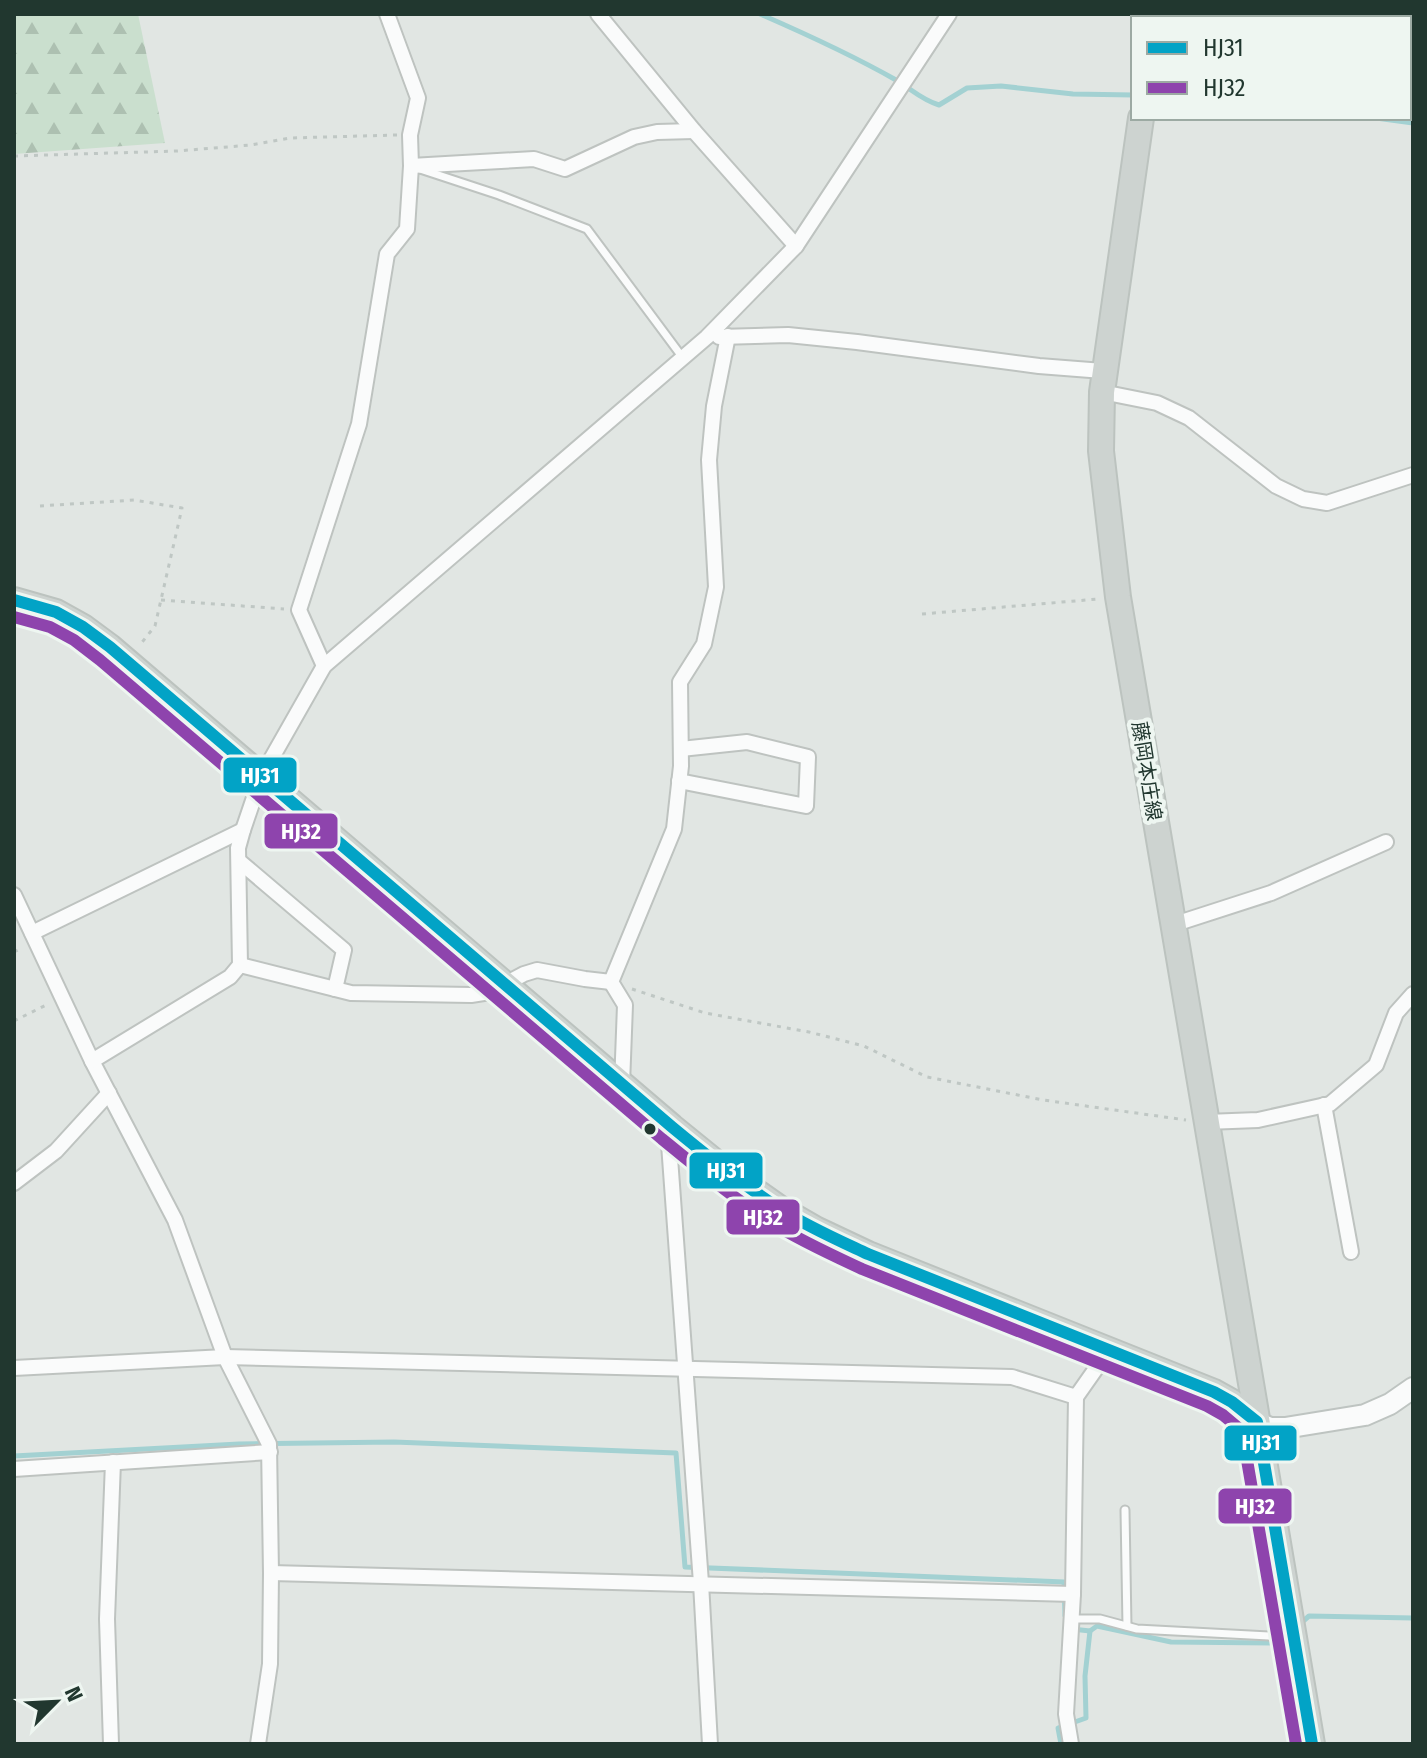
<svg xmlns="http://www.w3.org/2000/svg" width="1427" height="1758" font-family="'Fira Sans Condensed','Noto Sans JP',sans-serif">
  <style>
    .forest { fill: url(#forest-firs) }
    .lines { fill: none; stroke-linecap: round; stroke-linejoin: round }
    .stream { stroke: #a3d1d2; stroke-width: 5 }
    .lane-casing { stroke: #bec3c0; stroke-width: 11 }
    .street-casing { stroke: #bec3c0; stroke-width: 18 }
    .secondary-casing { stroke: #bec4c1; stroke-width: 24 }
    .primary-casing { stroke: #bcc3bf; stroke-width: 28 }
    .path { stroke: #bfc7c4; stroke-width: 3; stroke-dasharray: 4 6; stroke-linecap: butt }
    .lane { stroke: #fafbfb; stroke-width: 7 }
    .street { stroke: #fafbfb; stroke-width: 14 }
    .secondary { stroke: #fafbfb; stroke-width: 20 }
    .primary { stroke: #cdd3d0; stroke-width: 24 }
    .bus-1-casing { stroke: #eef6f1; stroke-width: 18 }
    .bus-2-casing { stroke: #eef6f1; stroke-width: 18 }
    .bus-1 { stroke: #02a3c6; stroke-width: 12 }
    .bus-2 { stroke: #8e44ad; stroke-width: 12 }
    .bus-dot { fill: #21372f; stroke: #eef6f1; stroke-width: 3 }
    .labels { text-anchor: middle; stroke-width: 8; stroke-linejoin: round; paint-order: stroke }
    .street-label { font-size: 20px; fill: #21372f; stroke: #eef6f1 }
    .line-badge { stroke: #eef6f1; stroke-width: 3 }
    .badge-label { font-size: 22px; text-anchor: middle; font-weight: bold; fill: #fff }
  </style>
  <defs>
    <pattern id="forest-firs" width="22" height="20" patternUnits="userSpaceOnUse" patternTransform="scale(2)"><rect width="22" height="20" fill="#cadfce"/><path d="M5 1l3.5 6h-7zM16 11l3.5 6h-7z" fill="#adc0b1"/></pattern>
  </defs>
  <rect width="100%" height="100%" fill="#e1e6e3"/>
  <!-- forest -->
  <path class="forest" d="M14 14H138L165 143 14 154Z"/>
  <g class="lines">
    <!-- stream -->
    <g class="stream">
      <path d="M760 14C806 34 852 55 896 80 911 89 922 100 939 105L967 88 1001 86 1073 94 1133 95"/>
      <path d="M1376 118 1413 123"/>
      <path d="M14 1456 239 1444 394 1442 676 1453 685 1567 1064 1582 1065 1616"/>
      <path d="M1301 1623 1309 1616 1413 1618"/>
      <path d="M1072 1629 1090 1631 1097 1626 1171 1642 1275 1643 1280 1639"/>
      <path d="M1061 1744 1058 1728 1086 1718 1085 1676 1090 1631"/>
    </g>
    <!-- lane casing -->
    <g class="lane-casing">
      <g id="lane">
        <path d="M420 169 499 195 587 229 683 358"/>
        <path d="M1125 1510 1127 1626"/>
        <path d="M1072 1619H1100L1137 1629 1269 1636 1282 1641 1291 1639"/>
      </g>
    </g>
    <!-- street casing -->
    <g class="street-casing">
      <g id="street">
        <path d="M598 14 694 131 796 246"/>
        <path d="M411 166 534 159 565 169 634 137 657 132 694 131"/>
        <path d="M719 337 788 335 857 342 1039 366 1103 371"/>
        <path d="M1102 392 1157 403 1189 418 1276 486 1303 499 1327 503 1413 475"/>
        <path d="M324 666 299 610 359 424 387 254 407 229 411 166 410 135 418 98 387 14"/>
        <path d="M679 781 806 806 808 757 747 742 681 749"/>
        <path d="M239 861 344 950 335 989"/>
        <path d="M14 895 92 1061 175 1220 225 1357 269 1444 271 1573 270 1664 258 1744"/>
        <path d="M1172 925 1271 893 1386 842"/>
        <path d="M32 933 243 830"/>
        <path d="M240 965 351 993 471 995 490 992 524 974 537 970 585 979 611 982"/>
        <path d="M92 1061 230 977 240 965 238 848 243 830 261 777 324 666 707 337 796 246 949 14"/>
        <path d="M622 1085 625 1005 611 982 674 829 681 766 680 682 704 644 716 587 709 460 714 406 728 336"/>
        <path d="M1324 1105 1351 1252"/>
        <path d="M1206 1122 1258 1120 1330 1104 1376 1065 1396 1013 1413 994"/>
        <path d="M672 1127 669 1144 701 1583 710 1744"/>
        <path d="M14 1183 56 1151 109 1093"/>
        <path d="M14 1368 225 1357 1012 1377 1076 1397 1109 1350"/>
        <path d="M14 1469 270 1452"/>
        <path d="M271 1573 1073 1594"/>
        <path d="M111 1744 107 1619 113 1462"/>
        <path d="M1071 1744 1066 1714 1073 1594 1076 1397"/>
      </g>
    </g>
    <!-- secondary casing -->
    <g class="secondary-casing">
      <path id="secondary" d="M1257 1422 1270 1428H1285L1365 1415 1390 1404 1413 1388"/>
    </g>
    <!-- primary casing -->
    <g class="primary-casing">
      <g id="primary">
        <path d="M1152 18V14"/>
        <path d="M1141 118 1102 392 1101 451 1118 597 1312 1744"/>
        <path d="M14 600 56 612 83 627 110 647 672 1127 725 1170 782 1210 815 1229 868 1254 1214 1392 1232 1402 1257 1422"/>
      </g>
    </g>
    <!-- path -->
    <g class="path">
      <path d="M14 156 177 151 251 145 290 138 397 135"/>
      <path d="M40 506 134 500 182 508 155 626 139 646"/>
      <path d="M161 600 284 609"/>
      <path d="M922 614 1098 599"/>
      <path d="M14 952 22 948"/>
      <path d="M632 989 705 1013 809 1032 864 1046 927 1077 1043 1100 1186 1120"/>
      <path d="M14 1021 48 1004"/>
    </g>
    <!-- lane -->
    <use href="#lane" class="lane"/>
    <!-- street -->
    <use href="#street" class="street"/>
    <!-- secondary -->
    <use href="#secondary" class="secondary"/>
    <!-- primary -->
    <use href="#primary" class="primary"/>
    <!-- bus-1 casing -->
    <g class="bus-1-casing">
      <path id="bus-1" d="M14 600 56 612 83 627 110 647 672 1127C707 1156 742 1184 780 1209 808 1227 838 1240 868 1254L1214 1392 1232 1402 1257 1422 1312 1744"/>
    </g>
    <!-- bus-2 casing -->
    <g class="bus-2-casing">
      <path id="bus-2" d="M14 617 50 627 74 640 100 660 662 1139C698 1168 733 1198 772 1223 801 1241 832 1255 862 1269L1207 1406 1223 1415 1242 1431 1296 1744"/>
    </g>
    <!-- bus-1 -->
    <use href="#bus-1" class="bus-1"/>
    <!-- bus-2 -->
    <use href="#bus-2" class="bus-2"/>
  </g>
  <!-- markers -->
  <circle class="bus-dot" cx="650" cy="1129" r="7"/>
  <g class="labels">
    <!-- street labels -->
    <g class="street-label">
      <text transform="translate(1147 771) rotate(81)" y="7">藤岡本庄線</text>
    </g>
  </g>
  <g class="line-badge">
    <rect x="222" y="756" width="76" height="38" rx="8" fill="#02a3c6"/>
    <rect x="263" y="812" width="76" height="38" rx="8" fill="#8e44ad"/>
    <rect x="688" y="1151" width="76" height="39" rx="8" fill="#02a3c6"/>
    <rect x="725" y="1198" width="76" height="38" rx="8" fill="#8e44ad"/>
    <rect x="1223" y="1424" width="75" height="38" rx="8" fill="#02a3c6"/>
    <rect x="1217" y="1487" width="76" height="38" rx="8" fill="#8e44ad"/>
  </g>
  <g class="badge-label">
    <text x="260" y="783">HJ31</text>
    <text x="301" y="839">HJ32</text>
    <text x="726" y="1178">HJ31</text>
    <text x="763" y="1225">HJ32</text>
    <text x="1261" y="1450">HJ31</text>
    <text x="1255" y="1514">HJ32</text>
  </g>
  <!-- border -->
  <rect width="1427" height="1758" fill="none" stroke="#21372f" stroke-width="32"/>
  <!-- legend -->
  <rect x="1131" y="16" width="280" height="104" fill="#eef6f1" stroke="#9caaa3" stroke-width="2"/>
  <rect x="1147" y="42" width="40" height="12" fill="#02a3c6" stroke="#9caaa3" stroke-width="2"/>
  <text x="1203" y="56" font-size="24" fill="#21372f">HJ31</text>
  <rect x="1147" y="82" width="40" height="12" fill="#8e44ad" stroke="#9caaa3" stroke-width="2"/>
  <text x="1203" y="96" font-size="24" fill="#21372f">HJ32</text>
  <!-- north arrow -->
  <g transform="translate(56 1702) rotate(66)" stroke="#eef6f1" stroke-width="6" paint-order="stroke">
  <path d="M0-6L14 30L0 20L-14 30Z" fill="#21372f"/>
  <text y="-12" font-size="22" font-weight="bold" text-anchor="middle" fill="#21372f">N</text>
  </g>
</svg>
